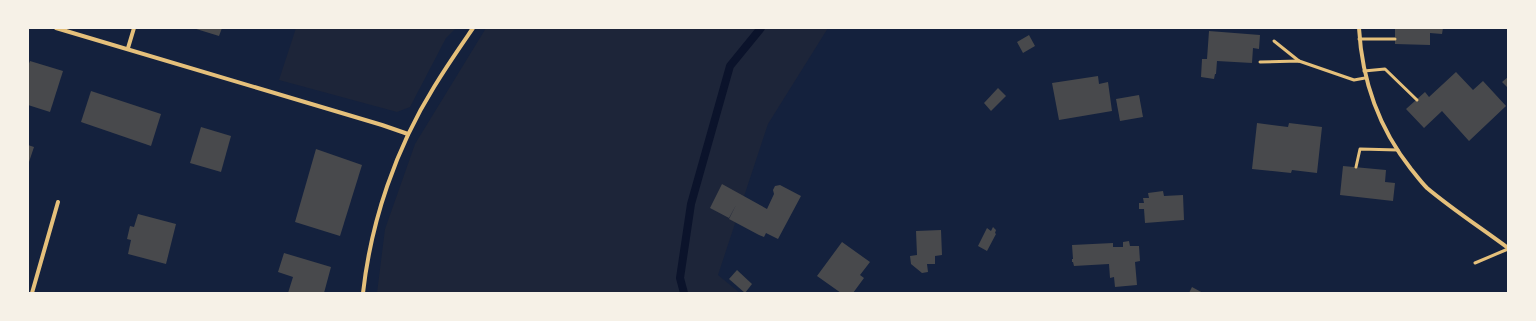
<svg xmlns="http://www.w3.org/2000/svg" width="1536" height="321" font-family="'DM Sans',sans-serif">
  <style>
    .green { fill: #1d2539 }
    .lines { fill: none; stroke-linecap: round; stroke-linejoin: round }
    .stream { stroke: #0b132b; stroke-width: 8 }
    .building { fill: #48494c }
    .service { stroke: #e5c07b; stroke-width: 3 }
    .minor { stroke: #e5c07b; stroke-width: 4 }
  </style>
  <rect width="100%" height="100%" fill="#14213d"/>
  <!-- green -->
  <g class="green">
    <path d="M296 28H456L446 38 410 107 397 112 279 80Z"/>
    <path d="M486 28H828L768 124 718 275 740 293H377L385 229 415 144Z"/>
  </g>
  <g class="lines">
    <!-- stream -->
    <path class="stream" d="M684 293 680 278 691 204 730 66 761 28"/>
  </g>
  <!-- building -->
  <g class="building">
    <path d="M193 28H222L219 36Z"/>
    <path d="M1395 28H1443L1442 34 1430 33V45L1395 44Z"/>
    <path d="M1209 31 1260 35 1259 49 1253 48 1252 63 1217 61 1216 74H1215L1214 79 1201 77 1202 59H1207Z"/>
    <path d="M1029 35 1035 46 1023 53 1017 42Z"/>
    <path d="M30 61 63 71 50 112 28 105V66Z"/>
    <path d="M1456 72 1473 90 1483 81 1506 106 1469 141 1442 111 1424 128 1406 109 1425 92 1429 97Z"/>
    <path d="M1098 76 1099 84 1108 82 1112 111 1059 120 1052 83Z"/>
    <path d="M1508 77V88L1502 82Z"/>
    <path d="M998 88 1006 96 991 111 984 103Z"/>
    <path d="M91 91 161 114 151 146 81 122Z"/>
    <path d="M1139 95 1143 117 1120 121 1116 99Z"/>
    <path d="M1257 123 1288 127 1289 123 1322 127 1317 173 1292 170 1291 173 1252 169Z"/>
    <path d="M201 127 231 136 221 172 190 163Z"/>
    <path d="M28 145 34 147 28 165Z"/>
    <path d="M316 149 362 165 340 236 295 222Z"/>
    <path d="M1343 166 1386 170 1385 182 1395 183 1393 201 1340 195Z"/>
    <path d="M722 184 767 209 774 194 773 190 775 186 780 185 801 196 778 239 766 233 764 237 759 235 729 219 736 205 729 218 710 208Z"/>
    <path d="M1163 191 1164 196 1183 195 1184 220 1145 223 1144 209H1139V203H1144L1143 198H1149L1148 193Z"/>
    <path d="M138 214 176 224 166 264 128 254 131 240 127 239 130 226 134 227Z"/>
    <path d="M993 227 996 230 995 233 996 234 987 251 978 246 987 228 991 231Z"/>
    <path d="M941 230 942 255 935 256V264H927L928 272 922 273 911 264 910 256 917 255 916 231Z"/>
    <path d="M1129 241 1130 246H1139L1140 261 1135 262 1137 285 1115 287 1114 277 1110 278 1109 264 1074 266 1073 262H1072V259H1073L1072 245 1113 243V247H1123V242Z"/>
    <path d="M842 242 870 262 860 275 864 278 853 293H841L817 276Z"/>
    <path d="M284 253 331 267 324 293H288L293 277 278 272Z"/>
    <path d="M737 270 752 284 745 293 729 279Z"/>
    <path d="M1192 287 1203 293H1189Z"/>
  </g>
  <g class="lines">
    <!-- service -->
    <g class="service">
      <path d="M1359 39H1395"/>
      <path d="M1274 41 1299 61"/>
      <path d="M1260 62 1299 61 1354 80 1365 78"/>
      <path d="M1364 71 1385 69 1417 100"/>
      <path d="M1356 167 1360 149 1398 150"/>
      <path d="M1475 263 1508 249"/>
    </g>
    <!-- minor -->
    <g class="minor">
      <path d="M56 28 382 125 408 134"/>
      <path d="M1359 28C1362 81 1378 127 1411 169 1416 175 1421 182 1427 188 1452 209 1481 228 1508 248"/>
      <path d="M128 48 134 28"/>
      <path d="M32 293 58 202"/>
      <path d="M363 293C371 221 396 148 434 87 446 67 460 47 473 28"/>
    </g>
  </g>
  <!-- border -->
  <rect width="1536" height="321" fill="none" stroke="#f6f1e7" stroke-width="58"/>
</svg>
